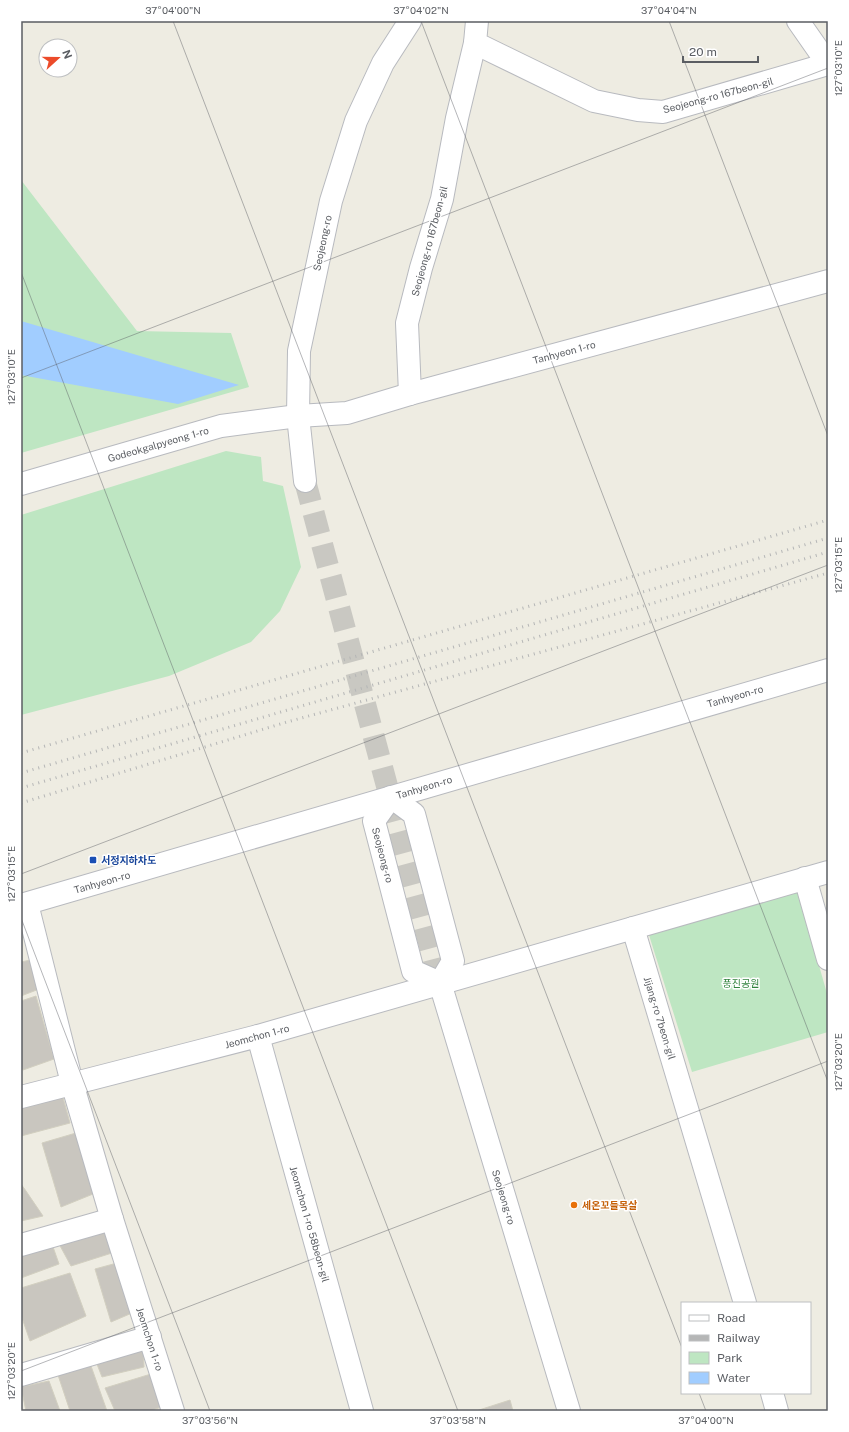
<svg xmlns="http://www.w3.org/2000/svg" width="849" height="1432" font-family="'Public Sans','Noto Sans KR',sans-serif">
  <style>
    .green { fill: #bee6c2 }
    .water { fill: #a1cdff }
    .building { fill: #c9c6bf; stroke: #d2cfc0 }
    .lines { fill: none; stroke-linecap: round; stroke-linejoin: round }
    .minor-tunnel { stroke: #c9c8c2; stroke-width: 22; stroke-dasharray: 22 11; stroke-linecap: butt }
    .minor-casing { stroke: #b8babf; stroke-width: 24 }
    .minor { stroke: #fff; stroke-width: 22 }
    .rail { stroke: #b5b6b6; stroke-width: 3; stroke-dasharray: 1 5; stroke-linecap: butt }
    .ticks { fill: none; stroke: #5b5e63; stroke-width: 1; stroke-opacity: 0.45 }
    .transit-dot { fill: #1a4fb4; stroke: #fff; stroke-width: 1.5 }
    .food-dot { fill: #e8710a; stroke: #fff; stroke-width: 1.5 }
    .labels { text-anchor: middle; stroke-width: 3; stroke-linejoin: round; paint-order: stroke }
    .street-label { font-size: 10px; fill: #5b5e63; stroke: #fff }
    .transit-label { font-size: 10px; font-weight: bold; fill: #164399; stroke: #fff; text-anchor: start }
    .park-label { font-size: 10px; fill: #32833e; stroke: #fff }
    .food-label { font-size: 10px; font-weight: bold; fill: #c56008; stroke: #fff; text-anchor: start }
    .neatline { fill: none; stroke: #5b5e63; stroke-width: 1.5 }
    .ticks-label { font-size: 10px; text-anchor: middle; fill: #5b5e63 }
  </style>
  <rect width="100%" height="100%" fill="#eeece2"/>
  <!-- green -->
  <g class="green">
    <path d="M21 180 137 331 231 333 249 387 21 453Z"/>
    <path d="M226 451 261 457 263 481 283 486 301 567 280 611 251 642 169 676 21 715V515Z"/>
    <path d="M798 892 828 997V1032L692 1072 649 935Z"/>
  </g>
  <!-- water -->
  <path class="water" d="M21 321 239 385 178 404 21 375Z"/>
  <!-- building -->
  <g class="building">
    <path d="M35 959 47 986 21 996V962Z"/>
    <path d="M36 996 54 1059 23 1070 21 1064V1001Z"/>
    <path d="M62 1094 70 1123 21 1136V1105Z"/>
    <path d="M76 1133 93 1194 61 1207 42 1143Z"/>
    <path d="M21 1184 26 1191 43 1216 21 1221Z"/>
    <path d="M106 1225 115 1252 71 1266 58 1242Z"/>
    <path d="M52 1244 59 1264 21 1278V1255Z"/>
    <path d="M117 1263 132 1313 111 1322 95 1269Z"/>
    <path d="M70 1273 86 1316 30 1341 21 1315V1288Z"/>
    <path d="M143 1346 144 1367 102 1377 95 1359Z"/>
    <path d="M91 1366 107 1411H70L58 1375Z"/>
    <path d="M151 1374 165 1406 149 1411H115L105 1388Z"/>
    <path d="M49 1381 60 1411H26L21 1387Z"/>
    <path d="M510 1400 513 1411H476Z"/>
  </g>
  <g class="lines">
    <!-- minor-tunnel -->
    <path class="minor-tunnel" d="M305 481 440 983"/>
    <!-- minor casing -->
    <g class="minor-casing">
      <g id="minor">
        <path d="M477 21 475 43 594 101 638 110 663 112 828 64"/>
        <path d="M798 21 828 64"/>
        <path d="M410 394 407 323 421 268 442 199 457 118 475 43"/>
        <path d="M305 481 298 416 299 351 331 201 356 121 383 63 410 21"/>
        <path d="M21 484 221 426 298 416 347 413 410 394 828 281"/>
        <path d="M805 878 828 959"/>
        <path d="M27 904 72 1083 112 1219 173 1411"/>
        <path d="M21 905 828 670"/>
        <path d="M633 928 745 1303"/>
        <path d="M440 983 413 971 374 821 391 797 414 814 453 961 440 983 569 1411"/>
        <path d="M258 1036 362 1411"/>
        <path d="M21 1097 258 1036 828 872"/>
        <path d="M21 1245 112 1219"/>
        <path d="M21 1375 150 1337"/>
        <path d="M772 1393 777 1411"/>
      </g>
    </g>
    <!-- minor -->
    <use href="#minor" class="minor"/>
    <!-- rail -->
    <g class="rail">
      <path d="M21 753 828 520"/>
      <path d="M21 773 828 538"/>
      <path d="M21 788 828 552"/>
      <path d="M21 803 287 722 828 573"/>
    </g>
  </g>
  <!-- ticks -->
  <path class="ticks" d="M173 21 682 1348M421 21 828 1082M669 21 828 436M21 272 458 1411M21 378 828 68M21 874 828 565M21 918 210 1411M21 1371 828 1061M699 1393 706 1411"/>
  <!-- markers -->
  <rect class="transit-dot" x="89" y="856" width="8" height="8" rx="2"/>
  <circle class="food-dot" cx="574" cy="1205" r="4"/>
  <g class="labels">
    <!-- street labels -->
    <g class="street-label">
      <text transform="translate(718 95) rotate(-15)" y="4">Seojeong-ro 167beon-gil</text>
      <text transform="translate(429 241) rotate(-75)" y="4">Seojeong-ro 167beon-gil</text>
      <text transform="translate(322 243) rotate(-78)" y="4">Seojeong-ro</text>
      <text transform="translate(564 352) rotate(-15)" y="4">Tanhyeon 1-ro</text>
      <text transform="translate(158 444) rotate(-16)" y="4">Godeokgalpyeong 1-ro</text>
      <text transform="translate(735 696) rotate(-16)" y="4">Tanhyeon-ro</text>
      <text transform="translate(424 787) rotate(-17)" y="4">Tanhyeon-ro</text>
      <text transform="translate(383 855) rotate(75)" y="4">Seojeong-ro</text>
      <text transform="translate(102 882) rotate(-16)" y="4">Tanhyeon-ro</text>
      <text transform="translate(660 1018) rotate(73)" y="4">Jijang-ro 7beon-gil</text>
      <text transform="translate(257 1036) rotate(-15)" y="4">Jeomchon 1-ro</text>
      <text transform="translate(504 1197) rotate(73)" y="4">Seojeong-ro</text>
      <text transform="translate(310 1224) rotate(74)" y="4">Jeomchon 1-ro 58beon-gil</text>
      <text transform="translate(150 1339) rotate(72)" y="4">Jeomchon 1-ro</text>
    </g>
    <!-- transit labels -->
    <g class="transit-label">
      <text x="101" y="864">서정지하차도</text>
    </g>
    <!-- park labels -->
    <g class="park-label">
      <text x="741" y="987">풍진공원</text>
    </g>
    <!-- food labels -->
    <g class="food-label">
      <text x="582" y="1209">세온꼬들목살</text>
    </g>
  </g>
  <!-- border -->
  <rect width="849" height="1432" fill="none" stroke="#ffffff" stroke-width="44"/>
  <!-- legend -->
  <rect x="681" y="1302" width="130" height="92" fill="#ffffff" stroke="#bdbfc1"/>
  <rect x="689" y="1315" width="20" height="6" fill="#ffffff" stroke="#bdbfc1"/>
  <text x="717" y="1322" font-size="12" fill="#5b5e63">Road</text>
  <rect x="689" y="1335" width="20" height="6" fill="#b5b6b6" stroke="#bdbfc1"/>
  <text x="717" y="1342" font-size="12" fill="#5b5e63">Railway</text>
  <rect x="689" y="1352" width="20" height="12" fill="#bee6c2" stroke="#bdbfc1"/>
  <text x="717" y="1362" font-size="12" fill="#5b5e63">Park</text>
  <rect x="689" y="1372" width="20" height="12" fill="#a1cdff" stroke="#bdbfc1"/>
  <text x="717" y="1382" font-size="12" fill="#5b5e63">Water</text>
  <!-- north arrow -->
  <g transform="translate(58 58) rotate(69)"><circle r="19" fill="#ffffff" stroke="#bdbfc1"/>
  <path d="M0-3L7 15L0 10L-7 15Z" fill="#ec4b2a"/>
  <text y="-6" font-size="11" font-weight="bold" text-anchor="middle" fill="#5b5e63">N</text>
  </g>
  <!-- scale -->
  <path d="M683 56v6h75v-6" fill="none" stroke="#5b5e63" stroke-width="2"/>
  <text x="689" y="56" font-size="12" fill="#5b5e63" stroke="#ffffff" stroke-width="3" paint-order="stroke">20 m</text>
  <rect x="22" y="22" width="805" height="1388" class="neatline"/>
  <g class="ticks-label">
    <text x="173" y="14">37°04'00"N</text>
    <text x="421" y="14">37°04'02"N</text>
    <text x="669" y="14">37°04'04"N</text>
    <text transform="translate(838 68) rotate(-90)" y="4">127°03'10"E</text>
    <text transform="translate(11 377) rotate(-90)" y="4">127°03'10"E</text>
    <text transform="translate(838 565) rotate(-90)" y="4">127°03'15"E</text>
    <text transform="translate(11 874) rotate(-90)" y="4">127°03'15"E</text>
    <text transform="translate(838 1062) rotate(-90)" y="4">127°03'20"E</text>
    <text transform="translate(11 1371) rotate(-90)" y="4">127°03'20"E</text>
    <text x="210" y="1424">37°03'56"N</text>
    <text x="458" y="1424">37°03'58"N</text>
    <text x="706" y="1424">37°04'00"N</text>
  </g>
</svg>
